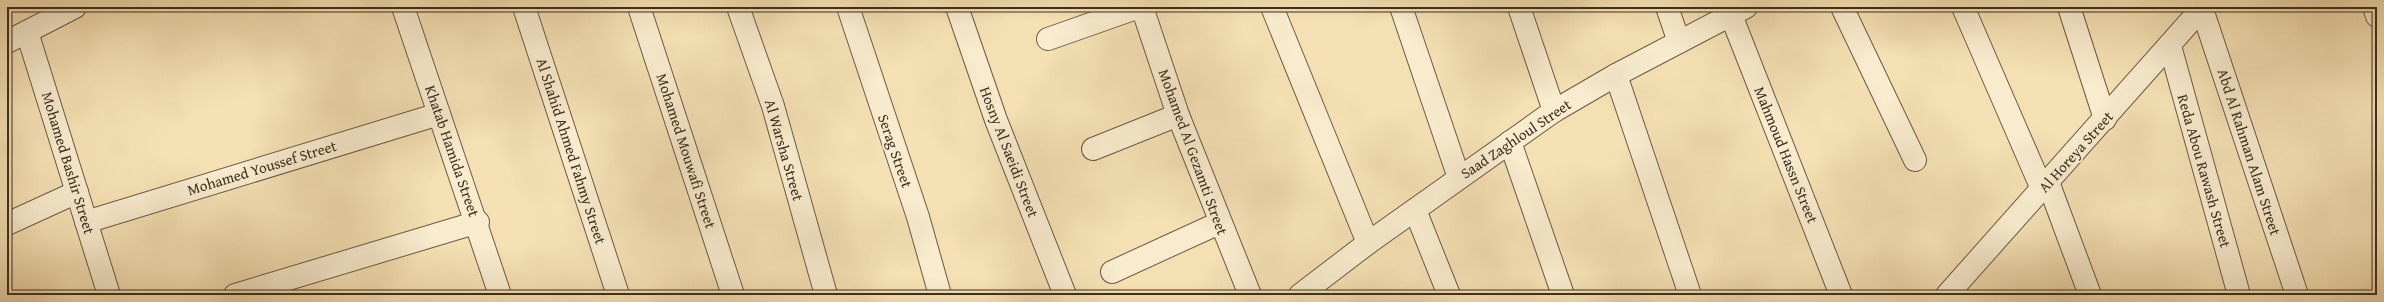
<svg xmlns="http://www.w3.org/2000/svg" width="2384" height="302" font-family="'Gentium Book Plus',serif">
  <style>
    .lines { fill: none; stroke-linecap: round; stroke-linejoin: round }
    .minor-casing { stroke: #6a5a44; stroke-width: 24 }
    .tertiary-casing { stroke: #6a5a44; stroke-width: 24 }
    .minor { stroke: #f8ebce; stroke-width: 22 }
    .tertiary { stroke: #f8ebce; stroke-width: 22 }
    .labels { text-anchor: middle; stroke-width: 4; stroke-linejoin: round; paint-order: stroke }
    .street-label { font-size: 15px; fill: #3c2e1f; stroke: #f8ebce }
  </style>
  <rect width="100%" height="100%" fill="#f4e0b3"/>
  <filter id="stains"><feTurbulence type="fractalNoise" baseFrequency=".005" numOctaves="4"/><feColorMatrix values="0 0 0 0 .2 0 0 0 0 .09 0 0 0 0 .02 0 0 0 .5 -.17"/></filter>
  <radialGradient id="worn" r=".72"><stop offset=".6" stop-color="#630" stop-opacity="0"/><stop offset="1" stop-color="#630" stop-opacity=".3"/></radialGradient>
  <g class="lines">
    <!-- minor casing -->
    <g class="minor-casing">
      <g id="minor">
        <path d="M403 7 500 295"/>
        <path d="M524 7 618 295"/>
        <path d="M639 7 733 295"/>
        <path d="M738 7 773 106 826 295"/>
        <path d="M848 7 918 217 940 295"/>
        <path d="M957 7 996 120 1065 295"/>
        <path d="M1142 7 1178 115 1250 295"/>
        <path d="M1272 7 1368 243"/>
        <path d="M1401 7 1459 178"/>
        <path d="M1519 7 1554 111"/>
        <path d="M1667 7 1679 42"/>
        <path d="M1842 7 1915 160"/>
        <path d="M1963 7 2042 189"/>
        <path d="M2069 7 2105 119"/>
        <path d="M2374 7 2377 16"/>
        <path d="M2202 9 2297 295"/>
        <path d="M1731 15 1841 295"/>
        <path d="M27 32 109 295"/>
        <path d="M1048 39 1139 7"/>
        <path d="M7 42 75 7"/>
        <path d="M2170 46 2239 295"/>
        <path d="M1616 75 1690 295"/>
        <path d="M1510 142 1563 295"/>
        <path d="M1093 149 1178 115"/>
        <path d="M2048 182 2090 295"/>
        <path d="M1415 210 1449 295"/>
        <path d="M86 222 439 114"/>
        <path d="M7 224 77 192"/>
        <path d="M1112 272 1219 223"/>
        <path d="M235 295 478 222"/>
        <path d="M1300 295 1368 243 1554 111 1616 75 1746 7"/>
      </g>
    </g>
    <!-- tertiary casing -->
    <g class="tertiary-casing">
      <path id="tertiary" d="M1947 295 2203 7"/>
    </g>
    <!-- minor -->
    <use href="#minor" class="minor"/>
    <!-- tertiary -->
    <use href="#tertiary" class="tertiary"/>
  </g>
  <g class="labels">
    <!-- street labels -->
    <g class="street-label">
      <text transform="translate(1516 139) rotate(-34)" y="5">Saad Zaghloul Street</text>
      <text transform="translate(784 150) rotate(74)" y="5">Al Warsha Street</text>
      <text transform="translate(452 151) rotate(71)" y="5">Khatab Hamida Street</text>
      <text transform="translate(571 151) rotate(72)" y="5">Al Shahid Ahmed Fahmy Street</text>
      <text transform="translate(686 151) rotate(72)" y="5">Mohamed Mouwafi Street</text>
      <text transform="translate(895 151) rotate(71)" y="5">Serag Street</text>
      <text transform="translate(1009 152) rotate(69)" y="5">Hosny Al Saeidi Street</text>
      <text transform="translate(1193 152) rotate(70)" y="5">Mohamed Al Gezamti Street</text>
      <text transform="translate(2076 152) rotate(-48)" y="5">Al Horeya Street</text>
      <text transform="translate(2249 152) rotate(72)" y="5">Abd Al Rahman Alam Street</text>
      <text transform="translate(1786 155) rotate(68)" y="5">Mahmoud Hassn Street</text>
      <text transform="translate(68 163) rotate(73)" y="5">Mohamed Bashir Street</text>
      <text transform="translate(262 168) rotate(-17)" y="5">Mohamed Youssef Street</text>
      <text transform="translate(2204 171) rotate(74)" y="5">Reda Abou Rawash Street</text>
    </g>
  </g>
  <!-- margin -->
  <rect width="2384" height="302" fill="none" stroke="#f4e0b3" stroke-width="24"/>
  <rect x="8" y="8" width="2368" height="286" fill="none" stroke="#3c2e1f" stroke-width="2"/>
  <rect x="12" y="12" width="2360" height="278" fill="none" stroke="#3c2e1f"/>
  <rect width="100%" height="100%" filter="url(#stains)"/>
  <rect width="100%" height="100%" fill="url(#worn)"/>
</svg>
